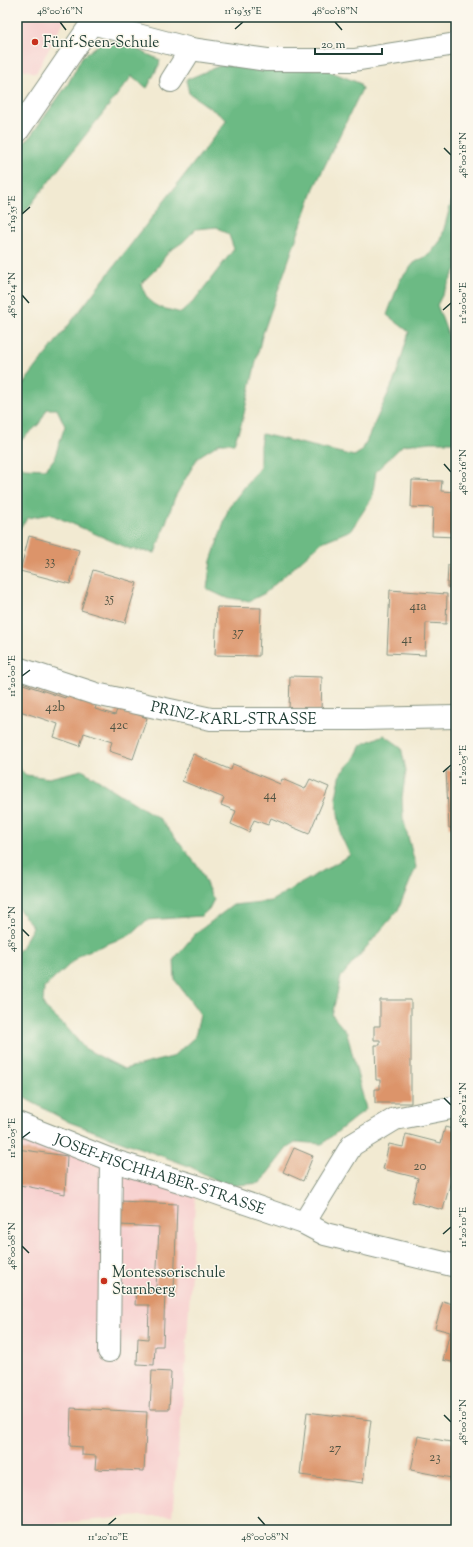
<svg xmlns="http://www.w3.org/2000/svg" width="473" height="1547" font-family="'Sorts Mill Goudy',serif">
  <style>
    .built { fill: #f7d0cf }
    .forest { fill: #6cba84; stroke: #467c5c; fill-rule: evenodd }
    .building { fill: #dc946a }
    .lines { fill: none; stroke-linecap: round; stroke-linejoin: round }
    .minor-casing { stroke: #889483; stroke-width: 24 }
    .minor { stroke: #fff; stroke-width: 22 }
    .ticks { fill: none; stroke: #1f3d34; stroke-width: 1.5 }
    .poi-dot { fill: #c8321e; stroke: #fbf7ec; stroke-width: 1.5 }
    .labels { text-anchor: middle; stroke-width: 3; stroke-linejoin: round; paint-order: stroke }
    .number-label { font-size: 13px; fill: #4e5342 }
    .poi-label { font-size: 15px; fill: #1f3d34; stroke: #fbf7ec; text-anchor: start }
    .street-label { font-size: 15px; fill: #1f3d34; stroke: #fbf7ec }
    .neatline { fill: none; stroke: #1f3d34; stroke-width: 1.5 }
    .ticks-label { font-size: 10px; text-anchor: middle; fill: #1f3d34 }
  </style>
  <rect width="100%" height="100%" fill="#fbf7ec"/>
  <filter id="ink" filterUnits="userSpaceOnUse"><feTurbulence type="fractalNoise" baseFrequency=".025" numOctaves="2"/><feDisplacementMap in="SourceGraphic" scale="8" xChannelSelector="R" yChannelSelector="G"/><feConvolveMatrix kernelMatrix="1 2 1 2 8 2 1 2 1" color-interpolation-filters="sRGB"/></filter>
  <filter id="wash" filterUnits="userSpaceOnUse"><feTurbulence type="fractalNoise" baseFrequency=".012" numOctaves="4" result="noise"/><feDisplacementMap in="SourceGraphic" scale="16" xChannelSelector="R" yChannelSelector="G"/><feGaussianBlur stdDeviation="0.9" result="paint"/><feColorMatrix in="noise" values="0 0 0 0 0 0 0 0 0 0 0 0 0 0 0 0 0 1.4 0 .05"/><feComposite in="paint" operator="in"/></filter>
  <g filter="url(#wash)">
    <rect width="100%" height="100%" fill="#f2ead2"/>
    <!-- built -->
    <g class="built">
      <path d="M17 17H66L36 73 17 68Z"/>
      <path d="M17 1123 196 1186 185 1376 172 1516H140L17 1527Z"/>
    </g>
    <!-- forest -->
    <g class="forest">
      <path d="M117 40 160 60 159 65 147 88 132 76 17 222V150L29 138 68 84 82 57 101 43Z"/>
      <path d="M221 65 324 69 359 83 362 89 314 188 262 336 242 422 234 443H220L198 457 175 497 155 553 130 549 50 514 28 518 17 531V463L24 468 46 469 54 459 65 426 57 409H47L39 424 17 444V392L227 120 189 93 186 80ZM217 227 229 235 234 249 193 302 181 313C157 306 150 309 141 284L158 267 168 252 183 242 196 229Z"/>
      <path d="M456 185V269L437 305 450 340 456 367V442H431L403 445 376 471 372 498 351 530 322 542 265 593 249 601 224 597 207 589 211 561 229 507 260 467V446L262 434 354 456 362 451 396 376 409 332 387 315 400 280 414 263 430 254 441 240Z"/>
      <path d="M384 735 401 747 406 771 402 797 403 818 416 867 398 910 341 977 332 1015 347 1033 366 1109 322 1144 297 1142 287 1148 260 1183 227 1186 189 1166 69 1122 17 1094V952L21 948 33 927 17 907V766L26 775 49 778 82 770 160 819 200 869 211 895 214 899 209 909 201 916 147 920 130 935 81 954 44 988 43 1002 45 1008 68 1029 84 1048 124 1069 172 1057 195 1037 200 1014 175 980 174 959 195 934 233 905 271 901 350 855 341 836 336 797 341 773 354 759 361 745Z"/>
    </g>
    <g id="blocks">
      <!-- building -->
      <g class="building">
        <path d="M412 480 442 481 441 491 456 492V537L432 536 433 508 411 507Z"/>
        <path d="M29 536 79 550 70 584 20 571Z"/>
        <path d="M448 565H456V588L447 587Z"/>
        <path d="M93 570 137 583 125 623 81 610Z"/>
        <path d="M390 590 447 594 446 624 426 623 425 655 387 653Z"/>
        <path d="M217 607 261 608 259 656 215 655Z"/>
        <path d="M290 676 322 677 321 712 289 710Z"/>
        <path d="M17 682 65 698 67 693 97 703 95 709 115 715 118 707 147 718 133 759 109 751 112 742 84 733 80 746 54 737 58 724 17 710Z"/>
        <path d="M193 754 231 770 233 764 280 784 282 779 305 789 310 779 329 787 309 834 271 818 268 825 254 820 249 832 231 824 236 811 221 805 224 798 182 781Z"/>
        <path d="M446 770H456V827L449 828Z"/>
        <path d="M380 1000H411V1103H375V1089H380V1080H376L375 1045H380V1040H374V1026H380Z"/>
        <path d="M445 1127 456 1130V1162L443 1210 412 1202 418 1178 383 1169 389 1144 403 1147 406 1134 441 1143Z"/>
        <path d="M294 1148 313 1156 303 1181 283 1172Z"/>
        <path d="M17 1149 67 1156 65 1194 20 1185 17 1188Z"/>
        <path d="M121 1201 177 1204 174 1292H165L163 1346H155L154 1365 137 1364 138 1338 148 1339 149 1305H135L136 1287 156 1288 159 1227 120 1225Z"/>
        <path d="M443 1301 456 1305V1363L443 1360 450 1332 435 1328Z"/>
        <path d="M152 1371 171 1372 169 1409H150Z"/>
        <path d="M71 1408 147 1412 144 1471 95 1469 96 1456 82 1455V1447L70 1446Z"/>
        <path d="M307 1412 371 1420 363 1483 300 1475Z"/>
        <path d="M418 1436 456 1443V1479L411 1470Z"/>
      </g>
    </g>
  </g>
  <g filter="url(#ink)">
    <use href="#blocks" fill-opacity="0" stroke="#889483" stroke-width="1"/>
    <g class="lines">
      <!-- minor casing -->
      <g class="minor-casing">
        <g id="minor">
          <path d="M92 23 191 49 267 60H354L456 44"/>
          <path d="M171 81 191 49"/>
          <path d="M17 132 96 17"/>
          <path id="s1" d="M17 668 96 694 211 719H362L456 717"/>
          <path id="s2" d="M17 1123 111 1160 196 1186 304 1223 325 1234 456 1266"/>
          <path d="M304 1223 352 1145 395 1119 456 1107"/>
          <path d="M109 1351 111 1160"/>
        </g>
      </g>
      <!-- minor -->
      <use href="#minor" class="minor"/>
    </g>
  </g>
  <!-- ticks -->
  <path class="ticks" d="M60 22 66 30M335 22 342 30M235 29 243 22M444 148 451 155M22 214 30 207M22 295 29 303M443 310 451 303M444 464 451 472M22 676 30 670M443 772 451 765M22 929 29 936M444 1098 451 1105M22 1138 30 1132M443 1234 451 1227M22 1246 29 1253M444 1415 451 1422M258 1517 265 1525M108 1525 116 1518"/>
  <!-- markers -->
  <g class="poi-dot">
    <circle cx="35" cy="42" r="4"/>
    <circle cx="104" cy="1281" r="4"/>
  </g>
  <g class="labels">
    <!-- number labels -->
    <g class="number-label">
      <text x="50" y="565">33</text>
      <text x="109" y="602">35</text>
      <text x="418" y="610">41a</text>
      <text x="238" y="636">37</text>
      <text x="407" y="643">41</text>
      <text x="55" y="711">42b</text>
      <text x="119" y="729">42c</text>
      <text x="270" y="799">44</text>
      <text x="420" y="1170">20</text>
      <text x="335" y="1452">27</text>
      <text x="435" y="1461">23</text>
    </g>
    <!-- poi labels -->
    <g class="poi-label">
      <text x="43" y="47">Fünf-Seen-Schule</text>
      <text x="112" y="1277">Montessorischule<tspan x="112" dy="17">Starnberg</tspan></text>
    </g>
    <!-- street labels -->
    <g class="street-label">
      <text dy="5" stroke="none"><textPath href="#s1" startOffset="223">PRINZ-KARL-STRASSE</textPath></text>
      <text dy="5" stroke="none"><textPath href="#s2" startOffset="152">JOSEF-FISCHHABER-STRASSE</textPath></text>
    </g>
  </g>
  <!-- margin -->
  <rect width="473" height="1547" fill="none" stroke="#fbf7ec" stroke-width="44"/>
  <!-- scale -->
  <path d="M315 48v6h67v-6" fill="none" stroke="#1f3d34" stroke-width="2"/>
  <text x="321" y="48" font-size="12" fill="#1f3d34" stroke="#fbf7ec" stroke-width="3" paint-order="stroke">20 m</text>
  <rect x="22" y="22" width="429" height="1503" class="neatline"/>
  <g class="ticks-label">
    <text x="60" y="14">48°00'16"N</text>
    <text x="243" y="14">11°19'55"E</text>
    <text x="335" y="14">48°00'18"N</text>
    <text transform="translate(462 155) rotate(-90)" y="4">48°00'18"N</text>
    <text transform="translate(11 214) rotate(-90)" y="4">11°19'55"E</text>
    <text transform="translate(11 295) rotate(-90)" y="4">48°00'14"N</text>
    <text transform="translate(462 303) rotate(-90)" y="4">11°20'00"E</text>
    <text transform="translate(462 472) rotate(-90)" y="4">48°00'16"N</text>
    <text transform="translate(11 676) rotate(-90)" y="4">11°20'00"E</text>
    <text transform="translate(462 765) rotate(-90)" y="4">11°20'05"E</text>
    <text transform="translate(11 929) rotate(-90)" y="4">48°00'10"N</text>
    <text transform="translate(462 1105) rotate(-90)" y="4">48°00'12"N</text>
    <text transform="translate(11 1138) rotate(-90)" y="4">11°20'05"E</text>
    <text transform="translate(462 1227) rotate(-90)" y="4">11°20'10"E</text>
    <text transform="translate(11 1246) rotate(-90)" y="4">48°00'08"N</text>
    <text transform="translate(462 1422) rotate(-90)" y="4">48°00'10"N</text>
    <text x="108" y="1540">11°20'10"E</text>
    <text x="265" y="1540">48°00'08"N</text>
  </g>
</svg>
